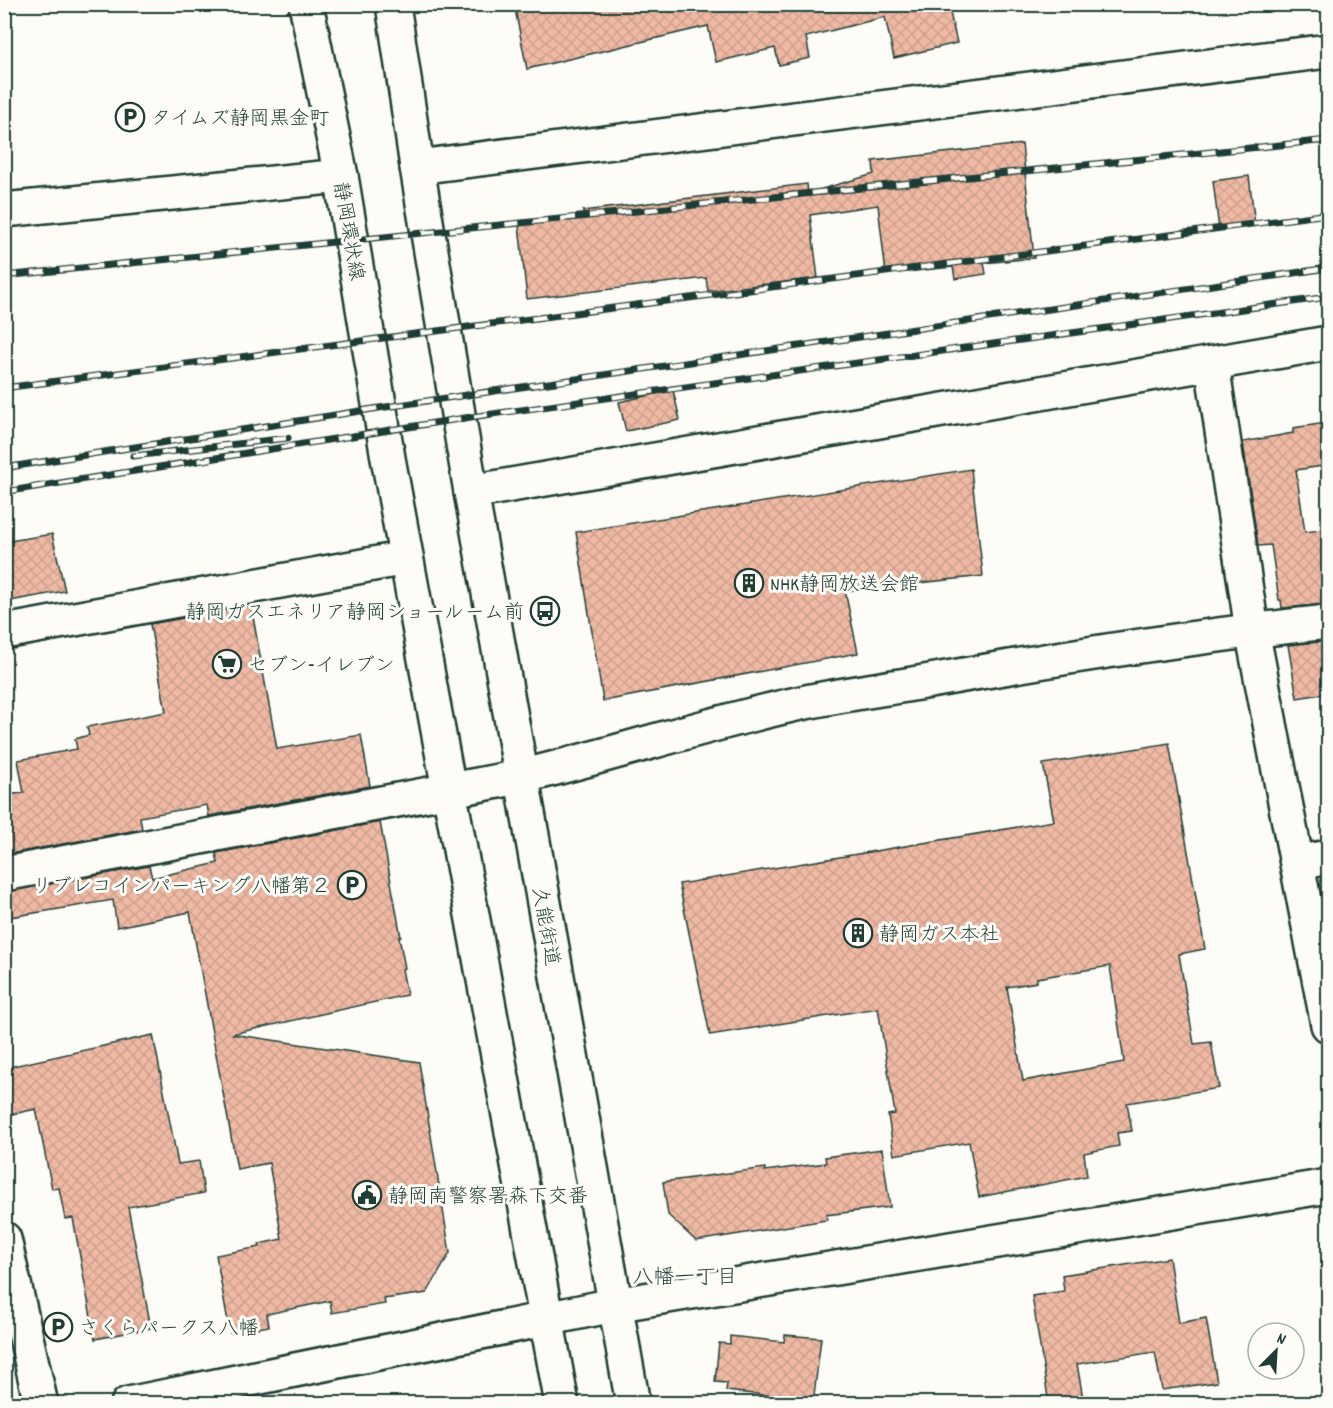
<svg xmlns="http://www.w3.org/2000/svg" width="1333" height="1408" font-family="Dekko,'Klee One',sans-serif">
  <style>
    .building { fill: url(#building-cross-hatch); stroke: #1f3d34; stroke-width: 1.5; fill-rule: evenodd }
    .lines { fill: none; stroke-linecap: round; stroke-linejoin: round }
    .minor-casing { stroke: #1f3d34; stroke-width: 38 }
    .tertiary-casing { stroke: #1f3d34; stroke-width: 38 }
    .secondary-casing { stroke: #1f3d34; stroke-width: 38 }
    .minor { stroke: #fdfcf7; stroke-width: 33 }
    .tertiary { stroke: #fdfcf7; stroke-width: 33 }
    .secondary { stroke: #fdfcf7; stroke-width: 33 }
    .rail-casing { stroke: #1f3d34; stroke-width: 7 }
    .rail { stroke: #fdfcf7; stroke-width: 4.5; stroke-dasharray: 14; stroke-linecap: butt }
    .labels { text-anchor: middle; stroke-width: 6; stroke-linejoin: round; paint-order: stroke }
    .poi-label { font-size: 20px; fill: #1f3d34; stroke: #fdfcf7; text-anchor: start }
    .street-label { font-size: 20px; fill: #1f3d34; stroke: #fdfcf7 }
    .neighbourhood-label { font-size: 21px; fill: #1f3d34; stroke: #fdfcf7 }
  </style>
  <defs>
    <pattern id="building-cross-hatch" width="8" height="8" patternUnits="userSpaceOnUse" patternTransform="scale(1.5)"><rect width="8" height="8" fill="#efb9a4"/><path d="M0 0l8 8M0 8l8-8" fill="none" stroke="#cca08e"/></pattern>
  </defs>
  <rect width="100%" height="100%" fill="#fdfcf7"/>
  <filter id="ink" filterUnits="userSpaceOnUse"><feTurbulence type="fractalNoise" baseFrequency=".0167" numOctaves="2"/><feDisplacementMap in="SourceGraphic" scale="12" xChannelSelector="R" yChannelSelector="G"/><feConvolveMatrix kernelMatrix="1 2 1 2 8 2 1 2 1" color-interpolation-filters="sRGB"/></filter>
  <g filter="url(#ink)">
    <!-- building -->
    <g class="building">
      <path d="M514 4H948L957 43 894 58 885 17 806 37 810 58 779 65 775 48 716 62 708 26 527 69Z"/>
      <path d="M1022 144 1034 258 984 263 986 274 955 279 953 267 886 274 878 205 810 215 818 278 708 291 706 278 527 299 519 225 583 218V211L807 184 808 193 874 174 873 161Z"/>
      <path d="M1249 176 1255 225 1219 229 1213 181Z"/>
      <path d="M673 390 680 420 626 431 619 402Z"/>
      <path d="M1326 423 1329 465 1296 470 1305 532 1329 529V604L1282 608 1281 600H1279L1271 545 1258 546 1243 442 1293 433V428Z"/>
      <path d="M971 469 983 576 845 591 858 653 603 701 576 532Z"/>
      <path d="M52 534 65 591 4 602V542Z"/>
      <path d="M251 606 277 749 361 735 370 786 209 816 207 805 140 817 142 829 4 855V795L24 793 18 760 77 749 75 739 89 735 87 727 166 712 150 624Z"/>
      <path d="M1329 641V693L1297 698 1288 645Z"/>
      <path d="M1169 743 1205 949 1179 954 1194 1044 1211 1042 1219 1088 1127 1103 1132 1131 1117 1133 1119 1146 1084 1153 1087 1176 979 1197 969 1142 894 1155 888 1115 895 1114 878 1008 710 1035 679 884 1054 821 1043 764ZM1110 966 1124 1062 1023 1081 1007 987 1037 982V978Z"/>
      <path d="M380 822 401 937H399L405 968 402 969 407 995 232 1034 419 1062 450 1253 427 1293 384 1299 385 1304 332 1313 330 1301 267 1314 269 1326 230 1333 216 1255 260 1247 259 1244 282 1239 269 1163 237 1169 190 912 117 927 113 900 4 918V892L149 866 152 878 218 863 216 853Z"/>
      <path d="M153 1035 178 1164 199 1161 204 1193 128 1207 151 1328 95 1339 73 1218 65 1219 59 1188 52 1189 36 1109 4 1116V1068Z"/>
      <path d="M882 1149 890 1207 826 1215 827 1220 696 1241 668 1215 663 1182 765 1168V1171L826 1163 825 1157Z"/>
      <path d="M1169 1258 1179 1323 1206 1318 1217 1382 1162 1390 1155 1352 1077 1364 1084 1404H1049L1032 1296 1064 1291 1062 1275Z"/>
      <path d="M785 1335 821 1338 813 1404H776L774 1396 726 1391 727 1383 715 1382 719 1343 730 1344V1336L784 1342Z"/>
    </g>
    <g class="lines">
      <!-- minor casing -->
      <g class="minor-casing">
        <g id="minor">
          <path d="M417 167 1328 51"/>
          <path d="M4 210 341 176"/>
          <path d="M1212 364 1252 630 1328 1025"/>
          <path d="M4 632 406 558"/>
          <path d="M1298 863 1328 857"/>
          <path d="M4 874 520 777C611 755 700 726 792 705 837 695 884 689 930 681 1062 657 1195 636 1328 622"/>
          <path d="M4 1239 41 1404"/>
        </g>
      </g>
      <!-- tertiary casing -->
      <g class="tertiary-casing">
        <g id="tertiary">
          <path d="M471 492 1328 343"/>
          <path d="M128 1404 614 1305 1328 1186"/>
        </g>
      </g>
      <!-- secondary casing -->
      <g class="secondary-casing">
        <g id="secondary">
          <path d="M306 4 341 176 388 458 562 1404"/>
          <path d="M393 4 417 167 471 492 633 1404"/>
        </g>
      </g>
      <!-- minor -->
      <use href="#minor" class="minor"/>
      <!-- tertiary -->
      <use href="#tertiary" class="tertiary"/>
      <!-- secondary -->
      <use href="#secondary" class="secondary"/>
      <!-- rail casing -->
      <g class="rail-casing">
        <g id="rail">
          <path d="M4 276 1328 140"/>
          <path d="M4 388 1328 214"/>
          <path d="M133 456 288 438"/>
          <path d="M4 468 379 408 1328 268"/>
          <path d="M4 492 471 417 1328 297"/>
        </g>
      </g>
      <!-- rail -->
      <use href="#rail" class="rail"/>
    </g>
  </g>
  <!-- icons -->
  <defs>
    <g id="parking-ring" transform="scale(1.5)"><circle r="9.5" fill="#fdfcf7" stroke="#1f3d34" stroke-width="1.5"/><path d="M-3.5-5.5H1a3.5 3.5 0 0 1 0 7H-1V5.5H-3.5ZM-1-3.4V-.6H.8a1.4 1.4 0 0 0 0-2.8Z" fill="#1f3d34"/></g>
    <g id="building-ring" transform="scale(1.5)"><circle r="9.5" fill="#fdfcf7" stroke="#1f3d34" stroke-width="1.5"/><path d="M-4-6H4V6H1V3H-1V6H-4ZM-2.5-4.3h1.7v1.8h-1.7ZM.8-4.3h1.7v1.8H.8ZM-2.5-1h1.7V.8h-1.7ZM.8-1h1.7V.8H.8Z" fill="#1f3d34"/></g>
    <g id="bus-ring" transform="scale(1.5)"><circle r="9.5" fill="#fdfcf7" stroke="#1f3d34" stroke-width="1.5"/><path d="M-5-6H5V4H4V6H2V4H-2V6H-4V4H-5ZM-3.5-4V0h7V-4ZM-3.5 1.2v1.5H-2V1.2ZM2 1.2v1.5H3.5V1.2Z" fill="#1f3d34"/></g>
    <g id="supermarket-ring" transform="scale(1.5)"><circle r="9.5" fill="#fdfcf7" stroke="#1f3d34" stroke-width="1.5"/><path d="M-6-5.5h2.5l.6 2H6L4.5 2H-2.5L-4.4-4H-6ZM-1.5 3.2a1.3 1.3 0 1 0 .1 0ZM3 3.2a1.3 1.3 0 1 0 .1 0Z" fill="#1f3d34"/></g>
    <g id="civic-ring" transform="scale(1.5)"><circle r="9.5" fill="#fdfcf7" stroke="#1f3d34" stroke-width="1.5"/><path d="M-.6-6.5H3V-4.5H.6V-3L4-1V1h2V6H-6V1h2V-1L-.6-3ZM-1.2 2.5V6h2.4V2.5Z" fill="#1f3d34"/></g>
  </defs>
  <g fill-rule="evenodd">
    <use href="#parking-ring" x="130" y="117"/>
    <use href="#building-ring" x="749" y="583"/>
    <use href="#bus-ring" x="545" y="611"/>
    <use href="#supermarket-ring" x="227" y="664"/>
    <use href="#parking-ring" x="352" y="885"/>
    <use href="#building-ring" x="858" y="933"/>
    <use href="#civic-ring" x="367" y="1195"/>
    <use href="#parking-ring" x="58" y="1327"/>
  </g>
  <g class="labels">
    <!-- poi labels -->
    <g class="poi-label">
      <text x="151" y="124">タイムズ静岡黒金町</text>
      <text x="770" y="590">NHK静岡放送会館</text>
      <text x="524" y="618" text-anchor="end">静岡ガスエネリア静岡ショールーム前</text>
      <text x="248" y="671">セブン-イレブン</text>
      <text x="331" y="892" text-anchor="end">リブレコインパーキング八幡第２</text>
      <text x="879" y="940">静岡ガス本社</text>
      <text x="388" y="1202">静岡南警察署森下交番</text>
      <text x="79" y="1334">さくらパークス八幡</text>
    </g>
    <!-- street labels -->
    <g class="street-label">
      <text transform="translate(350 231) rotate(80)" y="7">静岡環状線</text>
      <text transform="translate(547 926) rotate(80)" y="7">久能街道</text>
    </g>
    <!-- neighbourhood labels -->
    <g class="neighbourhood-label">
      <text x="685" y="1283">八幡一丁目</text>
    </g>
  </g>
  <!-- margin -->
  <rect width="1333" height="1408" fill="none" stroke="#fdfcf7" stroke-width="24"/>
  <rect x="12" y="12" width="1309" height="1384" fill="none" stroke="#1f3d34" stroke-width="2" filter="url(#ink)"/>
  <!-- north arrow -->
  <g transform="translate(1276 1351) rotate(24)"><circle r="28" fill="#fdfcf7" stroke="#a4b0a9" stroke-width="1.5"/>
  <path d="M0-4.5L10 22L0 15L-10 22Z" fill="#1f3d34"/>
  <text y="-9" font-size="16" font-weight="bold" text-anchor="middle" fill="#1f3d34">N</text>
  </g>
</svg>
